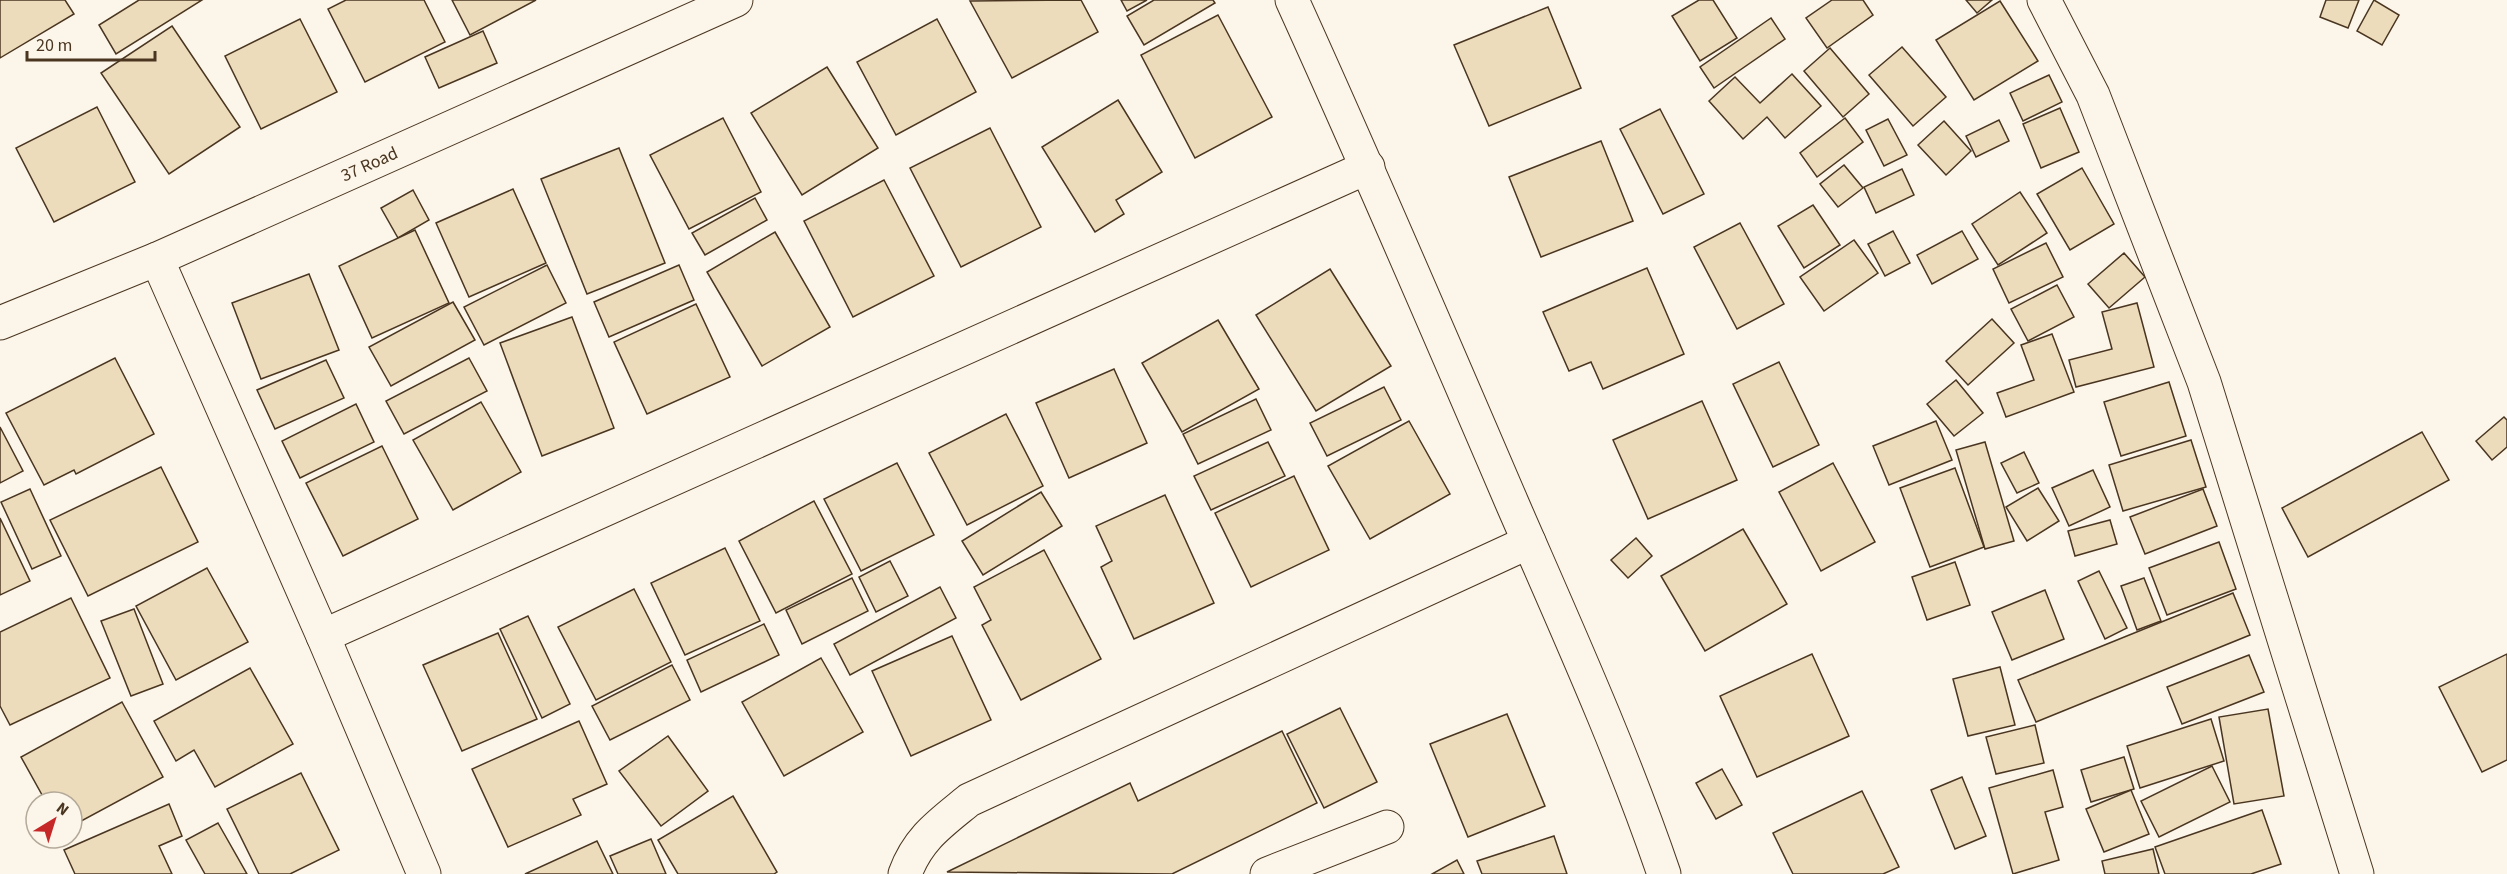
<svg xmlns="http://www.w3.org/2000/svg" width="2507" height="874" font-family="'Source Sans 3',sans-serif">
  <style>
    .building { fill: #ecdcbc; stroke: #4a3520; stroke-width: 1.5 }
    .lines { fill: none; stroke-linecap: round; stroke-linejoin: round }
    .street-casing { stroke: #4a3520; stroke-width: 35 }
    .street { stroke: #fbf6e9; stroke-width: 33 }
    .labels { text-anchor: middle; stroke-width: 4.5; stroke-linejoin: round; paint-order: stroke }
    .street-label { font-size: 18px; fill: #4a3520; stroke: #fbf6e9 }
  </style>
  <rect width="100%" height="100%" fill="#fbf6e9"/>
  <!-- building -->
  <g class="building">
    <path d="M0 0H65L74 14 0 58Z"/>
    <path d="M139 0H202L116 54 99 25Z"/>
    <path d="M346 0H424L445 42 365 82 328 9Z"/>
    <path d="M452 0H536L470 35Z"/>
    <path d="M1081 0 1098 32 1012 78 970 1Z"/>
    <path d="M1121 0H1147L1127 11Z"/>
    <path d="M1154 0H1213L1215 3 1144 45 1127 16Z"/>
    <path d="M1699 0H1713L1737 38 1700 61 1672 16Z"/>
    <path d="M1832 0H1863L1873 15 1827 48 1806 18Z"/>
    <path d="M1966 0H1992L1977 13Z"/>
    <path d="M2326 0H2359L2348 28 2320 17Z"/>
    <path d="M2374 0 2399 15 2382 45 2357 31Z"/>
    <path d="M2000 1 2038 61 1974 100 1936 40Z"/>
    <path d="M1548 7 1581 88 1489 126 1454 45Z"/>
    <path d="M1218 15 1272 117 1195 158 1141 55Z"/>
    <path d="M1771 18 1785 39 1714 88 1700 67Z"/>
    <path d="M300 19 337 92 261 129 225 56Z"/>
    <path d="M937 19 976 92 896 135 857 62Z"/>
    <path d="M172 26 240 127 169 174 101 73Z"/>
    <path d="M483 31 497 63 439 88 425 57Z"/>
    <path d="M1902 47 1946 97 1913 126 1869 75Z"/>
    <path d="M1830 48 1869 94 1843 117 1804 71Z"/>
    <path d="M827 67 878 148 802 195 751 113Z"/>
    <path d="M1792 74 1821 106 1785 138 1767 117 1743 139 1709 101 1735 77 1760 103Z"/>
    <path d="M2049 75 2062 102 2023 121 2010 93Z"/>
    <path d="M1118 100 1162 172 1116 200 1124 214 1095 232 1042 147Z"/>
    <path d="M97 107 135 182 54 222 16 148Z"/>
    <path d="M2060 108 2079 152 2041 168 2023 124Z"/>
    <path d="M1660 109 1704 194 1663 214 1620 129Z"/>
    <path d="M723 118 761 192 689 229 650 155Z"/>
    <path d="M1845 118 1863 142 1817 177 1800 153Z"/>
    <path d="M1888 119 1907 155 1884 166 1866 130Z"/>
    <path d="M1999 120 2009 141 1976 157 1966 136Z"/>
    <path d="M1944 121 1971 151 1946 175 1918 145Z"/>
    <path d="M990 128 1041 227 961 267 910 168Z"/>
    <path d="M1601 141 1633 221 1541 257 1509 177Z"/>
    <path d="M619 148 665 263 587 294 541 179Z"/>
    <path d="M1844 165 1863 188 1838 207 1820 184Z"/>
    <path d="M2082 168 2114 224 2070 250 2037 194Z"/>
    <path d="M1902 169 1914 195 1876 213 1864 187Z"/>
    <path d="M884 180 934 276 853 317 804 221Z"/>
    <path d="M513 189 546 263 469 297 436 223Z"/>
    <path d="M413 190 429 220 398 238 381 208Z"/>
    <path d="M2020 192 2047 233 1998 265 1972 224Z"/>
    <path d="M755 198 767 220 705 255 692 233Z"/>
    <path d="M1813 205 1840 245 1804 268 1778 226Z"/>
    <path d="M1740 223 1784 304 1737 329 1694 247Z"/>
    <path d="M415 230 449 303 372 338 339 266Z"/>
    <path d="M1893 231 1910 263 1885 276 1868 244Z"/>
    <path d="M1962 231 1978 259 1932 284 1917 255Z"/>
    <path d="M775 232 830 327 762 366 707 272Z"/>
    <path d="M1854 240 1878 273 1824 311 1800 277Z"/>
    <path d="M2046 243 2063 277 2009 303 1993 269Z"/>
    <path d="M2124 253 2145 277 2109 308 2088 284Z"/>
    <path d="M547 265 566 303 484 345 464 307Z"/>
    <path d="M679 265 694 300 609 337 594 302Z"/>
    <path d="M1647 268 1684 354 1603 389 1591 362 1569 371 1543 312Z"/>
    <path d="M1330 269 1391 366 1316 411 1256 315Z"/>
    <path d="M309 274 339 350 261 379 232 303Z"/>
    <path d="M2057 285 2074 317 2028 341 2011 309Z"/>
    <path d="M453 302 475 340 391 386 369 347Z"/>
    <path d="M2137 303 2154 367 2076 387 2069 360 2112 349 2102 312Z"/>
    <path d="M696 304 730 377 647 414 614 342Z"/>
    <path d="M572 317 614 428 542 456 500 343Z"/>
    <path d="M1992 319 2014 343 1968 385 1946 361Z"/>
    <path d="M1218 320 1259 389 1182 432 1142 363Z"/>
    <path d="M2052 334 2074 392 2006 417 1997 393 2034 380 2021 345Z"/>
    <path d="M115 358 154 434 76 474 74 470 44 485 6 413Z"/>
    <path d="M469 358 487 391 404 434 386 401Z"/>
    <path d="M326 360 344 398 275 429 257 390Z"/>
    <path d="M1779 362 1819 445 1773 467 1733 384Z"/>
    <path d="M1114 369 1147 443 1069 478 1036 403Z"/>
    <path d="M1956 380 1983 413 1954 436 1927 404Z"/>
    <path d="M2169 382 2186 436 2121 456 2104 402Z"/>
    <path d="M1384 387 1401 420 1327 456 1310 423Z"/>
    <path d="M1256 399 1271 430 1198 464 1183 434Z"/>
    <path d="M1702 401 1737 480 1648 519 1613 440Z"/>
    <path d="M481 402 521 472 453 510 413 440Z"/>
    <path d="M356 404 374 442 300 478 282 441Z"/>
    <path d="M1006 414 1043 486 967 525 929 453Z"/>
    <path d="M2504 417 2507 420V447L2492 460 2476 441Z"/>
    <path d="M1409 421 1450 494 1370 539 1328 466Z"/>
    <path d="M1936 421 1952 460 1889 485 1873 446Z"/>
    <path d="M0 427 23 471 0 483Z"/>
    <path d="M2422 432 2449 480 2308 557 2282 508Z"/>
    <path d="M2191 440 2206 487 2123 511 2109 465Z"/>
    <path d="M1268 442 1285 476 1211 510 1194 476Z"/>
    <path d="M1985 442 2014 541 1985 549 1956 450Z"/>
    <path d="M382 446 418 519 343 556 306 483Z"/>
    <path d="M2024 452 2039 483 2017 493 2001 463Z"/>
    <path d="M897 463 934 535 861 571 824 499Z"/>
    <path d="M1833 463 1875 542 1821 571 1779 492Z"/>
    <path d="M161 467 198 542 88 596 50 520Z"/>
    <path d="M1955 468 1984 547 1930 567 1900 488Z"/>
    <path d="M2093 470 2110 507 2069 526 2052 488Z"/>
    <path d="M1294 476 1329 550 1251 587 1215 513Z"/>
    <path d="M2038 488 2059 521 2027 541 2006 507Z"/>
    <path d="M30 489 61 556 32 569 1 502Z"/>
    <path d="M2203 489 2217 526 2145 554 2130 517Z"/>
    <path d="M1041 492 1062 526 983 575 962 541Z"/>
    <path d="M1165 495 1214 603 1134 639 1101 567 1112 561 1096 526Z"/>
    <path d="M814 501 852 574 776 613 739 541Z"/>
    <path d="M0 518 30 581 0 595Z"/>
    <path d="M2110 520 2117 544 2075 556 2068 531Z"/>
    <path d="M1743 529 1787 604 1705 651 1661 576Z"/>
    <path d="M1636 538 1652 556 1628 578 1611 560Z"/>
    <path d="M2219 542 2236 589 2167 615 2149 568Z"/>
    <path d="M725 548 760 621 685 655 651 583Z"/>
    <path d="M1044 550 1101 659 1021 700 982 625 991 620 974 587Z"/>
    <path d="M890 561 908 596 876 612 859 577Z"/>
    <path d="M1955 562 1970 605 1927 620 1912 577Z"/>
    <path d="M207 568 248 642 176 680 136 606Z"/>
    <path d="M2099 571 2127 628 2105 639 2078 581Z"/>
    <path d="M852 578 868 611 802 644 786 610Z"/>
    <path d="M2144 578 2161 621 2137 630 2121 586Z"/>
    <path d="M940 587 956 618 850 675 834 644Z"/>
    <path d="M634 589 671 662 596 700 558 627Z"/>
    <path d="M2045 590 2064 639 2012 660 1992 612Z"/>
    <path d="M2233 593 2250 635 2036 722 2018 680Z"/>
    <path d="M71 598 110 678 10 725 0 706V632Z"/>
    <path d="M134 609 163 684 131 696 101 621Z"/>
    <path d="M528 616 570 704 542 718 500 629Z"/>
    <path d="M764 624 779 655 701 692 687 660Z"/>
    <path d="M498 633 537 719 462 751 423 665Z"/>
    <path d="M952 636 991 720 911 756 872 671Z"/>
    <path d="M1812 654 1849 736 1757 777 1720 696Z"/>
    <path d="M2507 654V760L2482 772 2439 687Z"/>
    <path d="M2249 655 2264 692 2182 724 2167 687Z"/>
    <path d="M821 658 863 732 784 776 742 702Z"/>
    <path d="M672 665 690 700 610 740 592 706Z"/>
    <path d="M2000 667 2015 725 1968 736 1953 679Z"/>
    <path d="M250 668 293 744 215 787 194 750 176 761 154 721Z"/>
    <path d="M122 702 163 777 72 826V802H46L21 757Z"/>
    <path d="M1340 708 1377 782 1324 808 1287 734Z"/>
    <path d="M2268 709 2284 796 2234 804 2219 717Z"/>
    <path d="M1507 714 1545 806 1468 837 1430 744Z"/>
    <path d="M2211 719 2224 761 2140 788 2127 746Z"/>
    <path d="M579 721 607 784 573 799 581 815 508 847 472 769Z"/>
    <path d="M2035 725 2044 763 1996 774 1986 737Z"/>
    <path d="M1282 731 1317 803 1172 874 947 872 1130 783 1138 801Z"/>
    <path d="M668 736 708 791 661 826 619 771Z"/>
    <path d="M2124 757 2134 789 2091 802 2081 770Z"/>
    <path d="M2212 766 2230 802 2159 837 2141 801Z"/>
    <path d="M1722 769 1742 805 1716 819 1696 783Z"/>
    <path d="M2053 770 2063 807 2045 812 2059 860 2013 874 1989 788Z"/>
    <path d="M301 773 339 850 290 874H259L227 809Z"/>
    <path d="M1962 777 1986 836 1955 849 1931 790Z"/>
    <path d="M2131 790 2149 834 2104 852 2086 809Z"/>
    <path d="M1862 791 1899 867 1883 874H1793L1773 833Z"/>
    <path d="M733 796 777 872 774 874H678L658 840Z"/>
    <path d="M169 804 182 836 159 846 172 874H75L64 850Z"/>
    <path d="M2262 810 2281 864 2251 874H2165L2155 847Z"/>
    <path d="M218 823 247 874H205L186 840Z"/>
    <path d="M1554 836 1567 874H1482L1477 861Z"/>
    <path d="M651 839 666 874H618L610 856Z"/>
    <path d="M597 841 613 874H525Z"/>
    <path d="M2153 849 2159 874H2105L2102 861Z"/>
    <path d="M1457 860 1464 874H1432Z"/>
  </g>
  <g class="lines">
    <!-- street casing -->
    <g class="street-casing">
      <g id="street">
        <path d="M1292 0C1368 167 1440 335 1512 503 1565 625 1621 748 1664 874"/>
        <path d="M2044 0 2093 95 2204 382 2357 874"/>
        <path d="M157 259 323 636 424 874"/>
        <path id="s1" d="M0 323 157 259 736 0"/>
        <path d="M323 636 1368 167"/>
        <path d="M905 874C918 838 941 823 969 800L1529 542"/>
        <path d="M1267 874 1387 827"/>
      </g>
    </g>
    <!-- street -->
    <use href="#street" class="street"/>
  </g>
  <g class="labels">
    <!-- street labels -->
    <g class="street-label">
      <text dy="6" stroke="none"><textPath href="#s1" startOffset="402">37 Road</textPath></text>
    </g>
  </g>
  <!-- north arrow -->
  <g transform="translate(54 820) rotate(38)"><circle r="28" fill="#fbf6e9" stroke="#b4a999" stroke-width="1.5"/>
  <path d="M0-4.5L10 22L0 15L-10 22Z" fill="#c62828"/>
  <text y="-9" font-size="16" font-weight="bold" text-anchor="middle" fill="#4a3520">N</text>
  </g>
  <!-- scale -->
  <path d="M27 51v9h128v-9" fill="none" stroke="#4a3520" stroke-width="3"/>
  <text x="36" y="51" font-size="18" fill="#4a3520" stroke="#fbf6e9" stroke-width="4.5" paint-order="stroke">20 m</text>
</svg>
